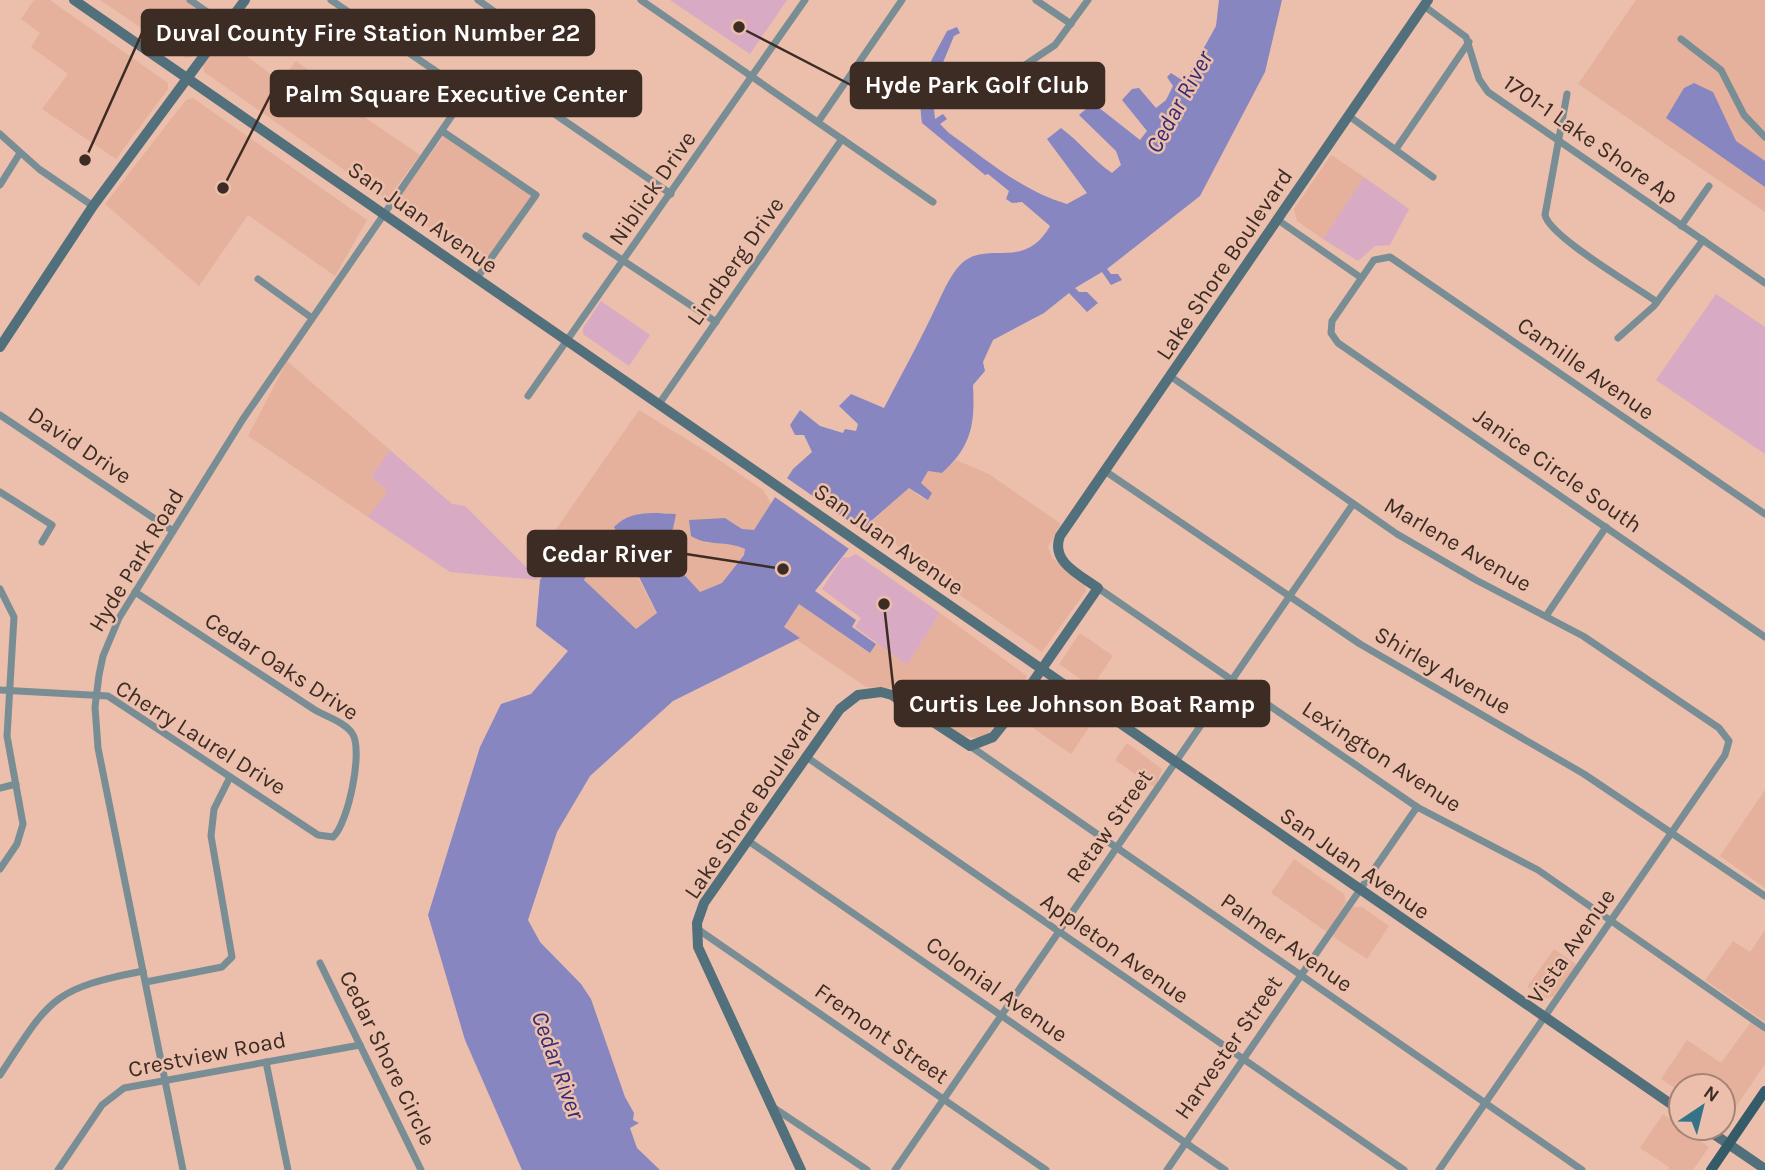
<svg xmlns="http://www.w3.org/2000/svg" width="1765" height="1170" font-family="Karla,sans-serif">
  <style>
    .built { fill: #e5b19c }
    .green { fill: #d8aac4 }
    .water { fill: #8786c1 }
    .pier { fill: #ebbfac }
    .lines { fill: none; stroke-linecap: round; stroke-linejoin: round }
    .street { stroke: #798d95; stroke-width: 7 }
    .secondary { stroke: #52707b; stroke-width: 10 }
    .primary { stroke: #355b69; stroke-width: 10 }
    .labels { text-anchor: middle; stroke-width: 5; stroke-linejoin: round; paint-order: stroke }
    .street-label { font-size: 23px; fill: #3d2c24; stroke: #ebbfac }
    .water-label { font-size: 24px; font-style: italic; fill: #352c73; stroke: #ebbfac }
    .leader { fill: none; stroke: #3d2c24; stroke-width: 2.5 }
    .callout-dot { fill: #3d2c24; stroke: #ebbfac; stroke-width: 2.5 }
    .callout { fill: #3d2c24; stroke: #3d2c24; stroke-width: 2.5 }
    .callout-label { font-size: 24px; text-anchor: middle; font-weight: bold; fill: #fff }
  </style>
  <rect width="100%" height="100%" fill="#ebbfac"/>
  <!-- built -->
  <g class="built">
    <path d="M34 0H50L168 83V89L116 159 42 109 68 74 31 47 40 33 21 19Z"/>
    <path d="M100 0H185L220 24 195 56 185 58Z"/>
    <path d="M1636 0H1765V212L1578 84Z"/>
    <path d="M223 39 280 81 296 61 340 93 338 99 420 155 389 197 386 199 204 72 203 65Z"/>
    <path d="M193 98 367 220 335 276 248 215 199 286 105 204 186 100Z"/>
    <path d="M444 135 531 196 483 265 395 204Z"/>
    <path d="M1331 155 1364 177 1323 239 1297 221 1294 209Z"/>
    <path d="M287 361 390 450 371 477 388 491 368 517 248 436Z"/>
    <path d="M639 410 709 453 763 490 771 503 754 531 742 529 725 518 700 521 705 543 730 542 745 549 744 555 722 583 700 593 680 570 663 534 668 513H639L616 535 657 614 636 629 584 580 600 549 572 532 540 580 529 568Z"/>
    <path d="M956 460 989 474 1061 524 1048 547 1052 558 1084 583 1086 591 1042 652 941 582 870 523 909 488 922 498 921 483 928 471 942 473Z"/>
    <path d="M799 604 869 653 877 643 907 665 940 613 1027 676 988 734 978 738 964 736 891 688 866 687 797 640 784 627Z"/>
    <path d="M1080 633 1113 656 1092 687 1059 664Z"/>
    <path d="M1044 685 1094 720 1071 754 1017 717 1036 689Z"/>
    <path d="M1127 743 1162 769 1155 788 1115 760Z"/>
    <path d="M1765 790V888L1720 856Z"/>
    <path d="M1294 859 1344 894 1346 902 1327 932 1271 893Z"/>
    <path d="M1353 907H1362L1389 926 1367 959 1332 936Z"/>
    <path d="M1765 930V1022L1705 980 1733 941 1750 952Z"/>
    <path d="M1554 949 1577 965 1553 997 1543 998 1527 987Z"/>
    <path d="M1751 1022 1765 1033V1064L1725 1123 1723 1086H1681V1092L1661 1079 1687 1040 1721 1063Z"/>
    <path d="M1663 1114 1709 1147 1693 1170H1668L1669 1167 1640 1148Z"/>
  </g>
  <!-- green -->
  <g class="green">
    <path d="M670 0H787L750 54Z"/>
    <path d="M1364 177 1409 209 1390 245 1375 246 1358 261 1323 239Z"/>
    <path d="M1716 294 1765 327V454L1656 380Z"/>
    <path d="M601 301 650 335 629 366 583 334V328Z"/>
    <path d="M390 450 452 504 465 506 539 580 450 572 368 517 388 491 371 477Z"/>
    <path d="M856 554 940 613 907 665 855 627 861 618 822 589 843 557 848 558Z"/>
  </g>
  <!-- water -->
  <g class="water">
    <path d="M1219 0H1282L1265 72 1200 196 1107 269 1111 274H1118L1122 280 1111 285 1102 272 1075 288 1079 292H1087L1098 303 1087 312 1069 293 1044 313 993 340 983 362 985 371 973 385C975 424 972 446 942 473L928 471 921 483 932 493 928 500 909 488 870 522 815 591 856 620 852 627 876 644 870 653 799 604 784 627 800 638 673 701 590 776 557 832 528 920 540 942 581 984 591 999 625 1097 634 1113 633 1120 639 1123 630 1128 637 1148 660 1170H522L465 1040 428 915 480 747 501 704 531 694 568 651 536 626 540 580 572 532 600 549 584 580 636 629 657 613 614 527C631 509 654 513 676 514L673 529 663 534 680 570 700 592 722 583 744 555 745 549C727 540 708 547 691 536L689 520 725 518 742 529 754 530 793 469 812 452 804 435H795L790 425 800 410 820 426 843 433 845 429 856 431 858 424 839 406 851 394 884 408C901 375 919 343 934 311 942 295 949 276 961 264 987 239 1024 272 1050 226L1022 202 1012 203 1006 199 1009 191 988 174 985 175 922 123C916 83 929 65 947 31L957 27 960 33 954 36 932 89 935 119 943 114 947 119 940 124 949 133C987 160 1022 191 1067 204L1087 193 1047 139 1061 128C1080 142 1093 160 1112 173L1121 165 1116 151 1079 115 1093 103 1140 140 1147 131 1122 100 1132 89 1139 88 1156 108 1166 100 1173 86 1167 77 1171 73 1185 82 1216 26Z"/>
    <path d="M1694 83 1713 92 1736 141 1765 161V187L1666 118 1684 88Z"/>
  </g>
  <!-- pier -->
  <path class="pier" d="M784 476 866 533 852 551 772 495Z"/>
  <g class="lines">
    <!-- street -->
    <g class="street">
      <path d="M190 0 226 25"/>
      <path d="M331 0 468 93"/>
      <path d="M478 0 498 14"/>
      <path d="M641 0 933 202"/>
      <path d="M1036 0 1071 24"/>
      <path d="M1424 6 1466 37 1479 79 1488 92 1765 283"/>
      <path d="M1681 39 1721 70 1744 115 1765 137"/>
      <path d="M1016 71 1055 45 1088 0"/>
      <path d="M1567 94 1545 215C1550 237 1635 286 1657 302"/>
      <path d="M543 106 671 194"/>
      <path d="M1349 116 1433 177"/>
      <path d="M818 122 902 0"/>
      <path d="M442 131 536 195 477 278"/>
      <path d="M0 134 39 169 93 206"/>
      <path d="M1396 149 1469 42"/>
      <path d="M0 185 20 153"/>
      <path d="M1278 220 1360 277"/>
      <path d="M1681 226 1709 186"/>
      <path d="M586 236 716 322"/>
      <path d="M258 279 312 318"/>
      <path d="M1618 338 1654 306 1703 240"/>
      <path d="M1170 376 1397 534 1476 580 1583 636 1719 728 1729 741 1725 755 1439 1170"/>
      <path d="M528 396 805 0"/>
      <path d="M659 404 842 139"/>
      <path d="M0 415 173 531"/>
      <path d="M1105 471 1360 644 1584 774 1765 896"/>
      <path d="M0 492 52 525 42 542"/>
      <path d="M1765 514 1390 257 1374 260 1332 321 1331 333 1338 343 1765 637"/>
      <path d="M1098 588 1417 807 1538 870 1765 1028"/>
      <path d="M0 589 14 617 7 736 23 824 17 844 0 869"/>
      <path d="M1546 616 1606 527"/>
      <path d="M0 690 108 696 318 835 333 837C348 824 364 749 352 733 344 722 327 717 315 710L135 592"/>
      <path d="M970 746 1582 1170"/>
      <path d="M805 756 1404 1170"/>
      <path d="M0 788 16 784"/>
      <path d="M747 840 1225 1170"/>
      <path d="M696 928 1046 1170"/>
      <path d="M320 963 421 1170"/>
      <path d="M146 982 222 967 232 957 211 836 214 809 230 777"/>
      <path d="M266 1062 288 1170"/>
      <path d="M0 1075C50 999 51 989 143 971"/>
      <path d="M771 1106 867 1170"/>
      <path d="M58 1170 102 1105 124 1088 360 1045"/>
      <path d="M183 1170 98 748 95 707 99 675 103 656 119 618 243 419 473 85"/>
      <path d="M895 1170 1353 504"/>
      <path d="M1167 1170 1417 807"/>
    </g>
    <!-- secondary -->
    <g class="secondary">
      <path d="M74 0 1681 1111"/>
      <path d="M0 347 93 206 245 0"/>
      <path d="M1705 1128 1765 1169"/>
      <path d="M801 1170 698 947 697 923 704 903 840 709 858 695 881 692 892 695 970 746 993 737 1005 722 1098 588C1080 575 1050 562 1060 536L1428 0"/>
    </g>
    <!-- primary -->
    <path class="primary" d="M1711 1170 1765 1091"/>
  </g>
  <g class="labels">
    <!-- street labels -->
    <g class="street-label">
      <text transform="translate(1591 139) rotate(35)" y="8">1701-1 Lake Shore Ap</text>
      <text transform="translate(652 188) rotate(-55)" y="8">Niblick Drive</text>
      <text transform="translate(423 217) rotate(35)" y="8">San Juan Avenue</text>
      <text transform="translate(735 261) rotate(-55)" y="8">Lindberg Drive</text>
      <text transform="translate(1224 264) rotate(-56)" y="8">Lake Shore Boulevard</text>
      <text transform="translate(1586 368) rotate(35)" y="8">Camille Avenue</text>
      <text transform="translate(80 445) rotate(34)" y="8">David Drive</text>
      <text transform="translate(1558 470) rotate(35)" y="8">Janice Circle South</text>
      <text transform="translate(889 539) rotate(35)" y="8">San Juan Avenue</text>
      <text transform="translate(1458 544) rotate(30)" y="8">Marlene Avenue</text>
      <text transform="translate(136 560) rotate(-59)" y="8">Hyde Park Road</text>
      <text transform="translate(282 666) rotate(33)" y="8">Cedar Oaks Drive</text>
      <text transform="translate(1443 670) rotate(30)" y="8">Shirley Avenue</text>
      <text transform="translate(201 737) rotate(32)" y="8">Cherry Laurel Drive</text>
      <text transform="translate(1382 756) rotate(33)" y="8">Lexington Avenue</text>
      <text transform="translate(752 803) rotate(-56)" y="8">Lake Shore Boulevard</text>
      <text transform="translate(1109 826) rotate(-55)" y="8">Retaw Street</text>
      <text transform="translate(1355 863) rotate(35)" y="8">San Juan Avenue</text>
      <text transform="translate(1287 942) rotate(35)" y="8">Palmer Avenue</text>
      <text transform="translate(1571 946) rotate(-55)" y="8">Vista Avenue</text>
      <text transform="translate(1115 948) rotate(35)" y="8">Appleton Avenue</text>
      <text transform="translate(997 989) rotate(35)" y="8">Colonial Avenue</text>
      <text transform="translate(882 1033) rotate(35)" y="8">Fremont Street</text>
      <text transform="translate(1228 1047) rotate(-55)" y="8">Harvester Street</text>
      <text transform="translate(207 1054) rotate(-11)" y="8">Crestview Road</text>
      <text transform="translate(388 1058) rotate(64)" y="8">Cedar Shore Circle</text>
    </g>
    <!-- water labels -->
    <g class="water-label">
      <text transform="translate(1179 102) rotate(-61)" y="8">Cedar River</text>
      <text transform="translate(558 1065) rotate(70)" y="8">Cedar River</text>
    </g>
  </g>
  <!-- callouts -->
  <path class="leader" d="M85 160L142 33M739 27L851 85M223 188L271 94M783 569L686 554M884 604L895 703"/>
  <g class="callout-dot">
    <circle cx="85" cy="160" r="7"/>
    <circle cx="739" cy="27" r="7"/>
    <circle cx="223" cy="188" r="7"/>
    <circle cx="783" cy="569" r="7"/>
    <circle cx="884" cy="604" r="7"/>
  </g>
  <g class="callout">
    <rect x="142" y="10" width="452" height="45" rx="7"/>
    <rect x="851" y="63" width="253" height="45" rx="7"/>
    <rect x="271" y="71" width="370" height="45" rx="7"/>
    <rect x="528" y="531" width="158" height="45" rx="7"/>
    <rect x="895" y="681" width="374" height="45" rx="7"/>
  </g>
  <g class="callout-label">
    <text x="368" y="41">Duval County Fire Station Number 22</text>
    <text x="977" y="93">Hyde Park Golf Club</text>
    <text x="456" y="102">Palm Square Executive Center</text>
    <text x="607" y="562">Cedar River</text>
    <text x="1082" y="712">Curtis Lee Johnson Boat Ramp</text>
  </g>
  <!-- north arrow -->
  <g transform="translate(1702 1107) rotate(35)"><circle r="33" fill="#ebbfac" stroke="#a58476" stroke-width="2"/>
  <path d="M0-5L12 26L0 18L-12 26Z" fill="#357389"/>
  <text y="-10" font-size="19" font-weight="bold" text-anchor="middle" fill="#3d2c24">N</text>
  </g>
</svg>
